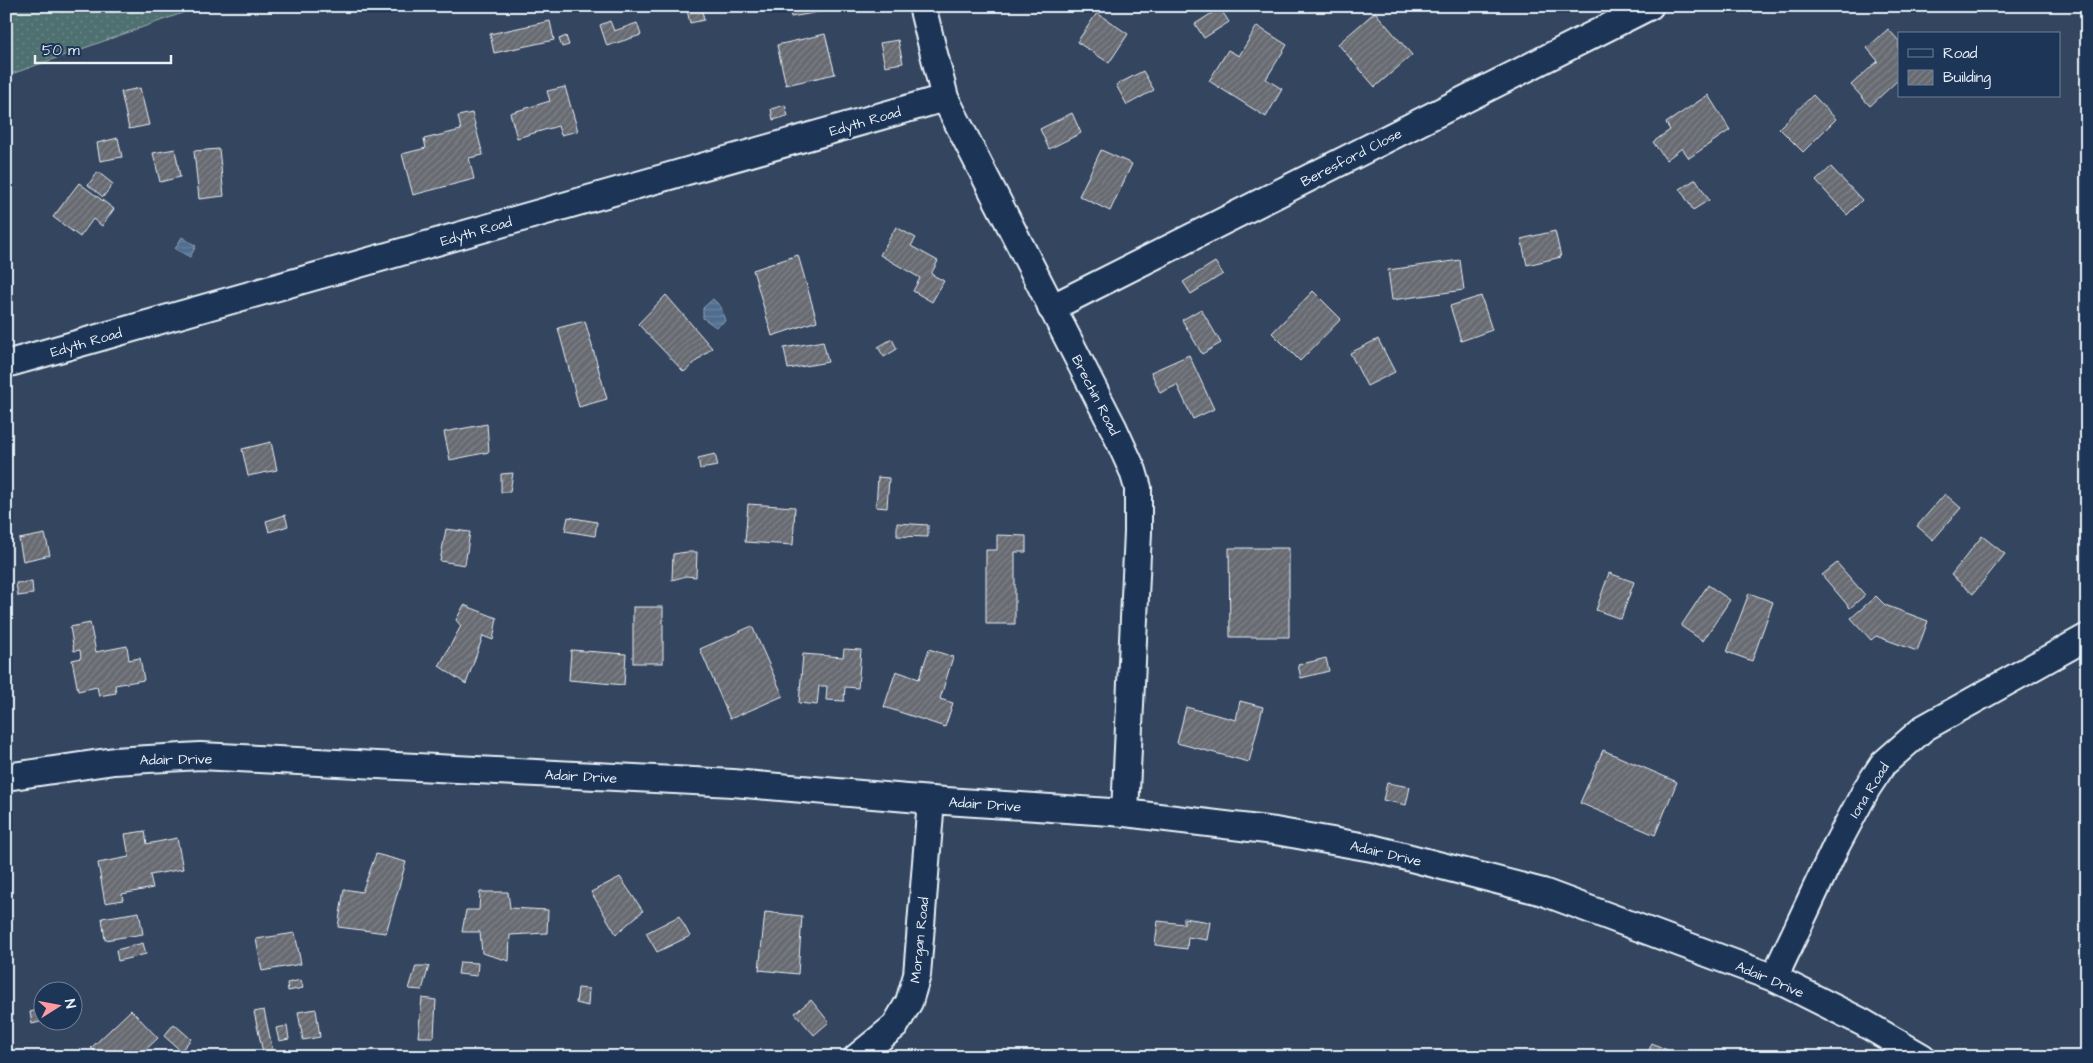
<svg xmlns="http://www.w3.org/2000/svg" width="2093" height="1063" font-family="'Architects Daughter',sans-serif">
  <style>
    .grass { fill: url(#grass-dots); stroke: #9cb0b4 }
    .water { fill: url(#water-rules); stroke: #8da2b9 }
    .building { fill: url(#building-hatch); stroke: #e8f1f8 }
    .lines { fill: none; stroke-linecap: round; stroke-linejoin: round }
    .minor-casing { stroke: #e8f1f8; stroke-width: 30 }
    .minor { stroke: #1d3557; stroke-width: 26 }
    .labels { text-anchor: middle; stroke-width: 5; stroke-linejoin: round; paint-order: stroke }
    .street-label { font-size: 14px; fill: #e8f1f8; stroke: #1d3557 }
  </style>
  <defs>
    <pattern id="grass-dots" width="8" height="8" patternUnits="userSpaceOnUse" patternTransform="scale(1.25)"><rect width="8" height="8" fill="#50706f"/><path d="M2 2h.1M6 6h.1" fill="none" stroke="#698584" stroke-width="1.8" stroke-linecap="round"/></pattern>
    <pattern id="water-rules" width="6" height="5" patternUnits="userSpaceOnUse" patternTransform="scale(1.25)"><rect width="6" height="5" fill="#506d8f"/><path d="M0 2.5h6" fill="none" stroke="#6982a0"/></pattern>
    <pattern id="building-hatch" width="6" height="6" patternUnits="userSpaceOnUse" patternTransform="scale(1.25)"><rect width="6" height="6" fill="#686b72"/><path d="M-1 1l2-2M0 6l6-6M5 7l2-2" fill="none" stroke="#7e8187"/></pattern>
  </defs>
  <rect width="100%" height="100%" fill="#34455f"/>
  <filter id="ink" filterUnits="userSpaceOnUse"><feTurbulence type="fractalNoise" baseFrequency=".02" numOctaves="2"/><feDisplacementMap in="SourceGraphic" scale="10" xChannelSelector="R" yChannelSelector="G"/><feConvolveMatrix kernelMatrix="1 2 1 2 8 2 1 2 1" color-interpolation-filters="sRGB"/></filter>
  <g filter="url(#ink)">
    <!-- grass -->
    <path class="grass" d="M6 6H202L6 76Z"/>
    <!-- water -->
    <g class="water">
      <path d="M182 237 196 246 190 257 175 249Z"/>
      <path d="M713 299 721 307 725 321 716 327 703 318V308Z"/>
    </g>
    <!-- building -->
    <g class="building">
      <path d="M686 6H701L704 20 690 23Z"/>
      <path d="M789 6H825V11L791 17Z"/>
      <path d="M1220 8 1229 22 1204 38 1195 24Z"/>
      <path d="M1375 12 1412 55 1375 87 1338 44Z"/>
      <path d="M1097 13 1128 34 1109 63 1077 42Z"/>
      <path d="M550 21 554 40 494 53 490 34Z"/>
      <path d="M610 21 614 31 637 23 641 35 607 46 600 25Z"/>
      <path d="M1257 26 1287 45 1266 79 1282 89 1266 117 1209 81 1228 50 1239 56Z"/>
      <path d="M1888 29 1899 41V79L1870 106 1851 85 1878 61 1867 48Z"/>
      <path d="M825 34 835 74 786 85 777 45Z"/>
      <path d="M566 36 569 45 562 47 559 39Z"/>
      <path d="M898 40 903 63 885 66 880 43Z"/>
      <path d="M1143 71 1154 90 1127 105 1116 85Z"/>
      <path d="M565 87 578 131 561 135 558 126 517 138 510 113 550 101 547 91Z"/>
      <path d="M140 88 149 125 129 129 121 92Z"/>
      <path d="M1708 95 1730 130 1689 158 1682 148 1666 160 1653 142 1670 130 1666 123Z"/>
      <path d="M1813 95 1836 119 1803 152 1779 128Z"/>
      <path d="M785 105 788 116 773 120 771 109Z"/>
      <path d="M472 113 483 155 469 158 474 179 413 195 402 154 426 148 424 139 461 130 458 116Z"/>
      <path d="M1072 113 1081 133 1049 149 1040 129Z"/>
      <path d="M118 138 122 157 100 161 97 143Z"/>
      <path d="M175 149 180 177 160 182 153 153Z"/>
      <path d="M219 149 224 196 199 199 194 151Z"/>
      <path d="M1101 150 1132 164 1110 211 1079 196Z"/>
      <path d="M1831 167 1862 200 1847 215 1816 181Z"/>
      <path d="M98 172 113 184 103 197 88 185Z"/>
      <path d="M1696 179 1709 200 1693 210 1680 189Z"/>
      <path d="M79 183 114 209 102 226 93 219 80 237 53 217Z"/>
      <path d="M896 227 916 238 911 246 938 261 931 274 944 281 932 302 913 291 920 278 880 255Z"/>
      <path d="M1555 231 1561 257 1527 265 1521 239Z"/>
      <path d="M798 255 817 321 772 336 753 270Z"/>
      <path d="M1460 260 1464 290 1392 300 1388 270Z"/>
      <path d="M1215 262 1223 274 1191 294 1183 282Z"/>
      <path d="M1313 291 1341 319 1300 361 1272 333Z"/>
      <path d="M666 295 712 348 684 372 638 324Z"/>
      <path d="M1481 296 1492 330 1461 341 1450 306Z"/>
      <path d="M1201 309 1221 343 1202 354 1182 320Z"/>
      <path d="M585 321 607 399 579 407 558 328Z"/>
      <path d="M892 339 897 349 884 357 878 347Z"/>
      <path d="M1378 339 1395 372 1367 386 1350 353Z"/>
      <path d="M823 341 828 362 788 369 784 348Z"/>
      <path d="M1189 355 1214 409 1193 419 1177 385 1160 393 1151 372Z"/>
      <path d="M487 424 489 452 450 460 444 432Z"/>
      <path d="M271 442 277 470 248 476 242 449Z"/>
      <path d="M715 454 718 466 700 469 698 458Z"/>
      <path d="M513 473 510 492H501V474Z"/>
      <path d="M878 477 889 478 887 508 876 507Z"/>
      <path d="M1945 494 1961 508 1933 540 1917 526Z"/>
      <path d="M748 504 795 507 793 545 745 542Z"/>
      <path d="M285 515 288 526 269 532 266 521Z"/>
      <path d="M568 517 597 522 595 536 565 531Z"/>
      <path d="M897 523 928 525V537L897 536Z"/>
      <path d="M446 529 470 532 465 565 440 561Z"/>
      <path d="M45 534 50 555 23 561 19 539Z"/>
      <path d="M997 535 1026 536V552H1015V624H986V550H997Z"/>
      <path d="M1982 536 2005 554 1973 594 1951 575Z"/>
      <path d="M1229 548H1289V637H1230Z"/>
      <path d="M687 552H697L696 577 686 576 672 580 673 554Z"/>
      <path d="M1837 563 1865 595 1850 608 1822 575Z"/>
      <path d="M1609 573 1634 582 1621 619 1596 610Z"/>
      <path d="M32 582 33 594 18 596 16 583Z"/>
      <path d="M1708 585 1730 600 1703 641 1681 626Z"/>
      <path d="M1749 593 1773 602 1752 661 1727 652Z"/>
      <path d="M1876 596 1885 605 1928 621 1917 651 1876 636 1871 640 1851 618Z"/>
      <path d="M464 605 497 618 493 640 483 636 466 684 439 666 461 626 456 620Z"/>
      <rect x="633" y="607" width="30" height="56"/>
      <path d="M90 623 96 652 127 646 129 660 140 658 144 680 115 685 116 693 99 696 97 687 78 691 72 660 81 658 80 650 74 651 70 627Z"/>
      <path d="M752 626 783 696 730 719 700 649Z"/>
      <path d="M844 649 861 650 858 688 845 687 844 701 826 700 827 686H819L817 705 799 703 803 654 843 657Z"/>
      <path d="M929 649 953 657 940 699 953 703 945 727 884 707 896 671 919 679Z"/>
      <path d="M571 650 626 654 624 685 569 680Z"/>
      <path d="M1326 658 1329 671 1301 678 1298 665Z"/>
      <path d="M1240 701 1263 707 1249 762 1177 743 1186 707 1236 720Z"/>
      <path d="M1603 750 1677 782 1655 835 1580 803Z"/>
      <path d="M1387 783 1410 787 1406 805 1383 800Z"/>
      <path d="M145 831 147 844 177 838 183 869 150 875 153 888 122 894 123 900 105 903 98 863 129 857 125 834Z"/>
      <path d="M376 854 406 862 386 933 338 927 344 889 362 892Z"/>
      <path d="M620 877 643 911 616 934 591 892Z"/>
      <path d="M480 892H508L510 908 548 910 547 933 510 935 509 961 482 953 480 932H462L466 910H479Z"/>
      <path d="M139 912 143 934 105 940 102 918Z"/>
      <path d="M765 912 802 916 798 974 759 970Z"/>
      <path d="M679 916 690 936 657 952 646 933Z"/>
      <path d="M1184 918 1210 922 1207 940 1188 937 1187 949 1155 945 1158 921 1184 924Z"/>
      <path d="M295 933 301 964 262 971 256 939Z"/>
      <path d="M143 943 146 954 118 961 116 950Z"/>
      <path d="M460 962 478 963 477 976 458 974Z"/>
      <path d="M416 966H429L422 990 409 989Z"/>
      <path d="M301 980 303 988 288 991 287 983Z"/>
      <path d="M578 988 589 989 588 1006 576 1003Z"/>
      <path d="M422 998 436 1000 434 1037H418Z"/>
      <path d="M811 1000 829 1022 814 1035 795 1013Z"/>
      <path d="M42 1009V1020H48L32 1024 30 1012Z"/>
      <path d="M316 1009 320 1037 303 1040 298 1012Z"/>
      <path d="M131 1010 158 1038 138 1057H100L91 1048Z"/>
      <path d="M264 1010 274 1057H264L254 1012Z"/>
      <path d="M174 1024 191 1039 181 1051 164 1036Z"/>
      <path d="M287 1026 289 1039 279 1041 276 1028Z"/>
      <path d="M1652 1043 1682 1057H1646Z"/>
      <path d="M528 1051 530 1057H507Z"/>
    </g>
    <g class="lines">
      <!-- minor casing -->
      <g class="minor-casing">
        <g id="minor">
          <path d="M922 6 945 98 1113 427 1133 471 1138 488V532L1125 813"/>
          <path d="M1051 308 1650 6"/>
          <path d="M6 364 945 98"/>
          <path d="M6 777 114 761 200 756 733 783 931 800 1125 813 1275 831 1372 848 1543 892 1774 978 1862 1022 1922 1057"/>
          <path d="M1774 978 1836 846 1867 788 1883 764 1924 728 2087 637"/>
          <path d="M857 1057 895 1026 909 1002 917 975 931 800"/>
        </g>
      </g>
      <!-- minor -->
      <use href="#minor" class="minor"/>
    </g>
  </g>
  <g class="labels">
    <!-- street labels -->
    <g class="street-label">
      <text transform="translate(865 121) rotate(-16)" y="5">Edyth Road</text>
      <text transform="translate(1351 157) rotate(-27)" y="5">Beresford Close</text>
      <text transform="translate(476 231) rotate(-16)" y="5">Edyth Road</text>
      <text transform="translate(86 342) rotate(-16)" y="5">Edyth Road</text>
      <text transform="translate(1096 395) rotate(63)" y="5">Brechin Road</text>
      <text transform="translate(176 759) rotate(-1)" y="5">Adair Drive</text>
      <text transform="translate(581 776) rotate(3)" y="5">Adair Drive</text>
      <text transform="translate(1869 790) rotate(-58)" y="5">Iona Road</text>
      <text transform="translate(985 804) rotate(4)" y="5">Adair Drive</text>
      <text transform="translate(1386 853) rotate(13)" y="5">Adair Drive</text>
      <text transform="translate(919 940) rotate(-84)" y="5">Morgan Road</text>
      <text transform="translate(1770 979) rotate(23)" y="5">Adair Drive</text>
    </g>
  </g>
  <!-- margin -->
  <rect width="2093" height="1063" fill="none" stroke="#1d3557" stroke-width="25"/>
  <rect x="12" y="12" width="2068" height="1038" fill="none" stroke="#e8f1f8" stroke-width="2" filter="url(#ink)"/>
  <!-- legend -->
  <rect x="1898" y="32" width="162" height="65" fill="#1d3557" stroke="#6e8097"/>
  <rect x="1908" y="49" width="25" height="8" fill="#1d3557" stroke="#6e8097"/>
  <text x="1943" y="58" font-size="15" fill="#e8f1f8">Road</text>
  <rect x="1908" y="70" width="25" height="15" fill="url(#building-hatch)" stroke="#6e8097"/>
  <text x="1943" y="82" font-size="15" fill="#e8f1f8">Building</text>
  <!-- north arrow -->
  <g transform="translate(58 1006) rotate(79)"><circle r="24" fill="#1d3557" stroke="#6e8097"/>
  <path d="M0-4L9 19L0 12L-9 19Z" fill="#ff9aa2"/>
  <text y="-8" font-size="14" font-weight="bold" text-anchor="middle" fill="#e8f1f8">N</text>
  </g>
  <!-- scale -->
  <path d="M35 55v8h136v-8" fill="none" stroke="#e8f1f8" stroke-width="2.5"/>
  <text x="42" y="55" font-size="15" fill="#e8f1f8" stroke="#1d3557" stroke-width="4" paint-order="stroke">50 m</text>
</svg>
